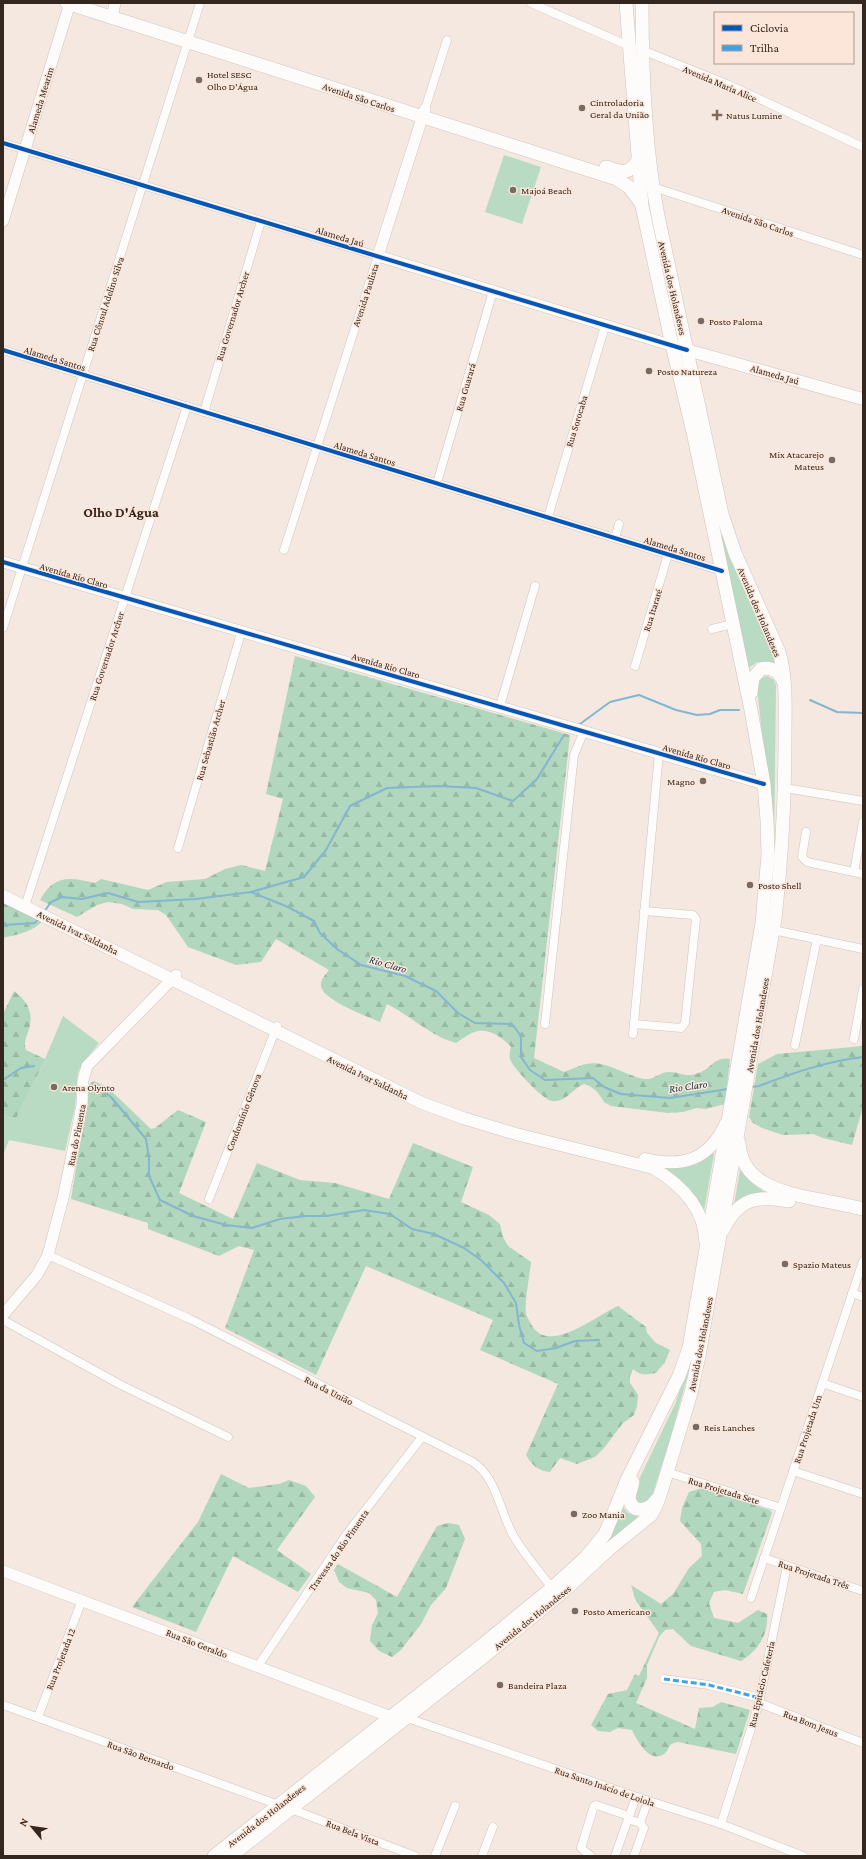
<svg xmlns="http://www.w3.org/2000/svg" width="866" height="1859" font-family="'Crimson Pro',serif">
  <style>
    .green { fill: #b9dac3 }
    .forest { fill: url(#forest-firs) }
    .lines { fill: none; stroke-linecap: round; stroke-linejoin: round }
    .stream { stroke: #83b6d0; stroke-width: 2 }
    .minor-casing { stroke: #cfc4bd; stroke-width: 9 }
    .tertiary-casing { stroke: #cfc4bd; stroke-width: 12 }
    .secondary-casing { stroke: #cfc4bd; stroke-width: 13 }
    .primary-casing { stroke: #cfc4bd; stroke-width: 14 }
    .minor { stroke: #fdfcfa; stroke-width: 8 }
    .tertiary { stroke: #fdfcfa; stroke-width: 11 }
    .secondary { stroke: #fdfcfa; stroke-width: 12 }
    .primary { stroke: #fdfcfa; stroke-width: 13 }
    .quiet { stroke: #3ea2ea; stroke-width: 3; stroke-dasharray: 6 3; stroke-linecap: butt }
    .cycleway-casing { stroke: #fce6d9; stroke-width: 6 }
    .cycleway { stroke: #0057b8; stroke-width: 4 }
    .poi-dot { fill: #776b63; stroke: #fce6d9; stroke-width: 1.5 }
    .labels { text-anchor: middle; stroke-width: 3; stroke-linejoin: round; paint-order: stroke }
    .poi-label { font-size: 10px; fill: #34271f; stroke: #fce6d9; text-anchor: start }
    .street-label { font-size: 10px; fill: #34271f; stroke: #fce6d9 }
    .water-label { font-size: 11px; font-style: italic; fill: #153849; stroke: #fce6d9 }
    .district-label { font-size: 14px; font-weight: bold; fill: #34271f; stroke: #fce6d9 }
  </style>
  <defs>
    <pattern id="forest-firs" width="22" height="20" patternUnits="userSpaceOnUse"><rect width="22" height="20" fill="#b1d7be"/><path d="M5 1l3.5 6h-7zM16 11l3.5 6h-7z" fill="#99b9a3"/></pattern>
  </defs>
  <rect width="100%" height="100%" fill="#f4e8e1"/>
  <!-- green -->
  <g class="green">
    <path d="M504 155 541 167 522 224 485 212Z"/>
    <path d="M719 535 723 536 775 657 774 662H757L748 669Z"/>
    <path d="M767 676 774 680 776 685 774 848 757 687 758 680Z"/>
    <path d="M63 1016 99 1043 82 1064 78 1072 75 1107 65 1151 9 1140 3 1155V1115L16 1119 45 1059Z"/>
    <path d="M712 1153 714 1154 704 1211 658 1167 706 1157Z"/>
    <path d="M740 1170 752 1183 767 1194 734 1205Z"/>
    <path d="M688 1365 690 1366 672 1433 652 1496 648 1501 639 1503 635 1499 634 1490 676 1402Z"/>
    <path d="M623 1507 628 1513 639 1517 603 1546Z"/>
  </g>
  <!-- forest -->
  <g class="forest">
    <path d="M295 656 570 735 534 1058 564 1072C571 1070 579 1065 587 1064 600 1061 616 1069 628 1074 634 1076 642 1080 649 1079 655 1078 661 1072 669 1072 683 1072 684 1079 701 1072 712 1067 716 1056 730 1059L725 1104 706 1109 697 1108 683 1112 668 1113 611 1106 604 1102C599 1093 594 1087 584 1084 573 1088 566 1103 552 1101 543 1100 513 1068 510 1059 509 1056 510 1051 511 1047 503 1038 491 1029 478 1031 471 1032 462 1039 456 1043 430 1036 411 1016 387 1004L380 1022C367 1016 319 999 321 984 321 979 326 974 329 970L276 939 261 962 236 965 188 947 166 915 158 910 133 909 122 904 108 902 97 905 77 917 40 900C54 874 70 877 95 883L101 879 148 890 167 882 205 879 225 869 241 865 265 871 283 799 266 794Z"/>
    <path d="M3 902 44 919C34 932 19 934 3 938Z"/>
    <path d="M14 991C27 1001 34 1012 29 1029 27 1036 23 1042 26 1050L45 1059 16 1119 3 1115V1014Z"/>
    <path d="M863 1046V1107L852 1145 823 1138 813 1134 783 1135 762 1128 753 1123 749 1117 758 1064 777 1054Z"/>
    <path d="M94 1081 107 1087 151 1129 155 1128 178 1110 206 1122 179 1193 233 1219 257 1163 300 1180 335 1183 389 1199 413 1143 473 1167 461 1202 489 1215 500 1224 503 1237 508 1246 531 1262C530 1273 524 1304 526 1314 527 1317 529 1320 530 1322 546 1358 595 1316 618 1306L646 1327 647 1333 656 1343 670 1350 665 1362 656 1373C647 1375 640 1376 633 1369L630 1376V1383L638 1395 637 1406 634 1415 623 1423 604 1448 595 1457 577 1464 560 1458 550 1472C538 1471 532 1465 526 1455L558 1384 480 1350 493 1320 366 1266 316 1375 225 1328 254 1250 239 1246 219 1256 148 1229V1223L71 1199 90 1083Z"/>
    <path d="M221 1474 249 1488 279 1484 289 1480 306 1486 315 1497 277 1550 311 1574 298 1592 233 1556 196 1632 132 1607 198 1522Z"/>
    <path d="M702 1488 770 1510 772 1513 743 1594 725 1590 714 1592 709 1603 714 1618 738 1623 758 1610 767 1614C769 1634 758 1651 741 1661L691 1646 673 1629 665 1630 659 1637 647 1665V1678L636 1703 695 1729 699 1708 713 1707 721 1702 750 1710 736 1754 678 1742 671 1744C669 1747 667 1752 664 1754 649 1764 637 1740 632 1730L618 1728 610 1732 598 1731 591 1725 608 1694 627 1690 635 1674 639 1676 659 1633 636 1601 631 1585 661 1604 673 1594 689 1568 702 1556 701 1544 680 1521 682 1508 689 1492Z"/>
    <path d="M448 1523 459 1525 465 1539 446 1588 431 1605 421 1624 401 1650 392 1657 379 1651 370 1641 372 1625 378 1613 376 1600 369 1593 347 1588 339 1582 334 1570 338 1564 397 1597 437 1526Z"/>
  </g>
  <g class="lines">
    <!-- stream -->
    <g class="stream">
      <path d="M810 700 837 712 863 713"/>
      <path d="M580 724 610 702 639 695 676 710 697 715 710 714 720 710H739"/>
      <path d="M251 892 304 877 326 850 350 806 387 788 439 786 476 788 513 801 537 779 564 735"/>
      <path d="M44 912 51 902 62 897 82 899 108 893 138 902 196 899 251 892 288 907 314 921 320 933 337 949 361 965 405 976 436 991 458 1013 475 1023 512 1024 521 1036V1057L530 1070 545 1080 593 1078 604 1087 621 1094 670 1098 728 1089"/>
      <path d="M3 925 35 923 39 918"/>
      <path d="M3 1080 21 1068 34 1066"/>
      <path d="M96 1085 111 1097 146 1139 149 1158V1176L160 1200 193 1216 226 1225 252 1228 280 1219 306 1216H326L364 1210 390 1214 412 1229 434 1234 464 1248 481 1260 504 1283 516 1303 519 1325 524 1343 537 1351 556 1348 575 1341 599 1340"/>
      <path d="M752 1087 759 1086C793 1073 827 1061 863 1057"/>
    </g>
    <!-- minor casing -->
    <g class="minor-casing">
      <g id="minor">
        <path d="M531 3 629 46"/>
        <path d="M642 50 729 85 863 147"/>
        <path d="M425 109 447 40"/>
        <path d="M3 143 378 256 284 550"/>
        <path d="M653 187 863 255"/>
        <path d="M3 350 722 571"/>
        <path d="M204 412 261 221"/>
        <path d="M437 483 493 291"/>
        <path d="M548 517 605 326"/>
        <path d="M615 538 619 524"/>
        <path d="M3 628 200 3"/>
        <path d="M712 629 733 624"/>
        <path d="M635 666 668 554"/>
        <path d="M500 706 535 586"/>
        <path d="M785 788 863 801"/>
        <path d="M806 832 802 857 807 862 863 874"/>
        <path d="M178 848 241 633"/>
        <path d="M854 872 863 822"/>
        <path d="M25 906 187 406"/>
        <path d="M773 930 863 949"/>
        <path d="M545 1024 574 755 584 731"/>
        <path d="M634 1024 681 1028 685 1023 696 919 693 915 644 911"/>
        <path d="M633 1034 659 753"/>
        <path d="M854 1039 863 989"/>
        <path d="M795 1045 817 939"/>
        <path d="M209 1199 277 1026"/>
        <path d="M48 1255 190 1319 473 1462C497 1478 500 1512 513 1535 524 1554 539 1571 552 1588"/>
        <path d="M852 1293 863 1297"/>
        <path d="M3 1320 119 1384 228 1437"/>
        <path d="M822 1383 863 1397"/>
        <path d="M793 1471 863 1494"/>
        <path d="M667 1472 781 1508"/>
        <path d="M764 1558 863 1591"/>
        <path d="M751 1598 863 1261"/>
        <path d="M258 1666 346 1535 422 1437"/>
        <path d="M664 1679 709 1685 760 1698"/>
        <path d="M759 1703 863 1743"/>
        <path d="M3 1705 279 1805"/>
        <path d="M38 1717 82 1600"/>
        <path d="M407 1718 643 1799 721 1824 803 1856"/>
        <path d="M636 1797 628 1819 640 1823 648 1801"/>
        <path d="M291 1809 415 1856"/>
        <path d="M721 1824 759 1703 787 1566"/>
        <path d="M435 1856 455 1806"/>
        <path d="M482 1856 493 1827"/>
        <path d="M591 1856 581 1848 594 1806 596 1805 629 1816"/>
        <path d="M615 1856 628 1819"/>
        <path d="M634 1856 644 1828 640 1823"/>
      </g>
    </g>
    <!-- tertiary casing -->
    <g class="tertiary-casing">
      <g id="tertiary">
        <path d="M112 18 115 3"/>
        <path d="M425 109 378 256 680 348"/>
        <path d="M3 221 70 3"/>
        <path d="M3 562 764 784"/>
        <path d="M3 1315 37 1275 48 1255 63 1198 77 1131 82 1105 83 1080 87 1066 176 975"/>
        <path d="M3 1571 391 1717"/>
      </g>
    </g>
    <!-- secondary casing -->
    <g class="secondary-casing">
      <g id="secondary">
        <path d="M687 350 863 399"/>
        <path d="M3 896 422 1103 463 1118 516 1134 653 1168C680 1184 704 1207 705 1240"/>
        <path d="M645 1159C683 1168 709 1160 726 1123"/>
      </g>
    </g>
    <!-- primary casing -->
    <g class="primary-casing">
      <g id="primary">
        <path d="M67 3 617 179 629 187 640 202"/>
        <path d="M606 167C622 172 628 176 638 160"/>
        <path d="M751 693 753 678 761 669C772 666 780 672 784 683"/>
        <path d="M739 1142C741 1184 782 1192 815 1199 831 1202 847 1205 863 1209"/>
        <path d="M723 1230C739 1198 756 1195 789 1201"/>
        <path d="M633 1482 629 1497C631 1514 648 1512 656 1500"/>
        <path d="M214 1856 476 1650 552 1588 586 1557 605 1534 627 1480 679 1376 689 1348 762 923 768 855 767 820 764 784 751 710 693 432 672 345 642 206 626 3"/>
        <path d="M231 1856 482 1658 564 1591 608 1550 651 1515 656 1506 662 1489 691 1393 699 1356 775 919C782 858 785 798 785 736 785 708 787 679 779 652L735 553 722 514 658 216C645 149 642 71 642 3"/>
      </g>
    </g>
    <!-- minor -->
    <use href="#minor" class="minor"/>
    <!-- tertiary -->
    <use href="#tertiary" class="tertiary"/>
    <!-- secondary -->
    <use href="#secondary" class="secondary"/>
    <!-- primary -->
    <use href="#primary" class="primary"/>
    <!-- quiet -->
    <path class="quiet" d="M664 1679 709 1685 760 1698"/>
    <!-- cycleway casing -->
    <g class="cycleway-casing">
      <g id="cycleway">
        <path d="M3 143 687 350"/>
        <path d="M3 350 722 571"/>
        <path d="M3 562 764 784"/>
      </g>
    </g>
    <!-- cycleway -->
    <use href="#cycleway" class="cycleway"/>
  </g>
  <!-- markers -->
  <g class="poi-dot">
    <circle cx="199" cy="80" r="4"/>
    <circle cx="582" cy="108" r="4"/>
    <path d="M715 109h4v4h4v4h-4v4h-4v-4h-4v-4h4z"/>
    <circle cx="513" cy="190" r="4"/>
    <circle cx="701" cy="321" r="4"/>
    <circle cx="649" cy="371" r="4"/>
    <circle cx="832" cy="460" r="4"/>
    <circle cx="703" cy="781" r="4"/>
    <circle cx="750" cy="885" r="4"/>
    <circle cx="54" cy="1087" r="4"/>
    <circle cx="785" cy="1264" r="4"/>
    <circle cx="696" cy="1427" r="4"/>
    <circle cx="574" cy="1514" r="4"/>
    <circle cx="575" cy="1611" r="4"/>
    <circle cx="500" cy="1685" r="4"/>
  </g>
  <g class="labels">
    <!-- poi labels -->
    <g class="poi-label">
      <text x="207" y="78">Hotel SESC<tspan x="207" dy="12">Olho D'Água</tspan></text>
      <text x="590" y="106">Cintroladoria<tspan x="590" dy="12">Geral da União</tspan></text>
      <text x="726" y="119">Natus Lumine</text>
      <text x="521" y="194">Majoá Beach</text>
      <text x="709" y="325">Posto Paloma</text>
      <text x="657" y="375">Posto Natureza</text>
      <text x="824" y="458" text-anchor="end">Mix Atacarejo<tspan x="824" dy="12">Mateus</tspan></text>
      <text x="695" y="785" text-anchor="end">Magno</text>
      <text x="758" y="889">Posto Shell</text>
      <text x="62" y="1091">Arena Olynto</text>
      <text x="793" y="1268">Spazio Mateus</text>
      <text x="704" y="1431">Reis Lanches</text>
      <text x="582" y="1518">Zoo Mania</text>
      <text x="583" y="1615">Posto Americano</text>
      <text x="508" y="1689">Bandeira Plaza</text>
    </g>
    <!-- street labels -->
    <g class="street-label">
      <text transform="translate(720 83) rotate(23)" y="4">Avenida Maria Alice</text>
      <text transform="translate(359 97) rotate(18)" y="4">Avenida São Carlos</text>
      <text transform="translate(40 100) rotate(-73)" y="4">Alameda Mearim</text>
      <text transform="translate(758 221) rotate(19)" y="4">Avenida São Carlos</text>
      <text transform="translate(340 236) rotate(17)" y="4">Alameda Jaú</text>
      <text transform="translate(673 288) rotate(77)" y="4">Avenida dos Holandeses</text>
      <text transform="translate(365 295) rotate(-72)" y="4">Avenida Paulista</text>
      <text transform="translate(105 304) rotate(-72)" y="4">Rua Cônsul Adelino Silva</text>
      <text transform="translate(232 316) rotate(-73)" y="4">Rua Governador Archer</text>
      <text transform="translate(55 358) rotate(17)" y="4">Alameda Santos</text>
      <text transform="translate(775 374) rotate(16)" y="4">Alameda Jaú</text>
      <text transform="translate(465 387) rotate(-74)" y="4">Rua Guarará</text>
      <text transform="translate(576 421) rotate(-73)" y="4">Rua Sorocaba</text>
      <text transform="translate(365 453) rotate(17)" y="4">Alameda Santos</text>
      <text transform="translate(675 548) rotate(17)" y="4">Alameda Santos</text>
      <text transform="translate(74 575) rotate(16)" y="4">Avenida Rio Claro</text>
      <text transform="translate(652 610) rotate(-73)" y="4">Rua Itararé</text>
      <text transform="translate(760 612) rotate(67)" y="4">Avenida dos Holandeses</text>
      <text transform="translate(106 656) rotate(-72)" y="4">Rua Governador Archer</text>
      <text transform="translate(386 665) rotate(16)" y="4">Avenida Rio Claro</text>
      <text transform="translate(210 740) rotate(-74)" y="4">Rua Sebastião Archer</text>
      <text transform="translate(697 756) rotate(16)" y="4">Avenida Rio Claro</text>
      <text transform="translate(78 932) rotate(26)" y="4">Avenida Ivar Saldanha</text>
      <text transform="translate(757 1025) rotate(-80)" y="4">Avenida dos Holandeses</text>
      <text transform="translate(368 1077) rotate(26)" y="4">Avenida Ivar Saldanha</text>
      <text transform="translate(243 1112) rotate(-69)" y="4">Condomínio Gênova</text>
      <text transform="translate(76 1135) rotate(-79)" y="4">Rua do Pimenta</text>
      <text transform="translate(700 1344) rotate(-79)" y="4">Avenida dos Holandeses</text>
      <text transform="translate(329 1390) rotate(27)" y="4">Rua da União</text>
      <text transform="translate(807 1429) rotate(-72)" y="4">Rua Projetada Um</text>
      <text transform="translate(724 1490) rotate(17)" y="4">Rua Projetada Sete</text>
      <text transform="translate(338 1550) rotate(-55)" y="4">Travessa do Rio Pimenta</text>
      <text transform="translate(814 1574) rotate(18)" y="4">Rua Projetada Três</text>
      <text transform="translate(532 1617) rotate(-39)" y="4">Avenida dos Holandeses</text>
      <text transform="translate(197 1643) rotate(21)" y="4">Rua São Geraldo</text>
      <text transform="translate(60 1659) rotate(-69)" y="4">Rua Projetada 12</text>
      <text transform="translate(761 1684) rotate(-77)" y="4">Rua Epitácio Cafeteria</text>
      <text transform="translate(811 1723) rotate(21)" y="4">Rua Bom Jesus</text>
      <text transform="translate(141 1755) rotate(20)" y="4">Rua São Bernardo</text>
      <text transform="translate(605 1786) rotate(19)" y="4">Rua Santo Inácio de Loiola</text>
      <text transform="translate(266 1815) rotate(-38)" y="4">Avenida dos Holandeses</text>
      <text transform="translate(353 1832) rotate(21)" y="4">Rua Bela Vista</text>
    </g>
    <!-- water labels -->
    <g class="water-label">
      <text transform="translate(388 964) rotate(16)" y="4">Rio Claro</text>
      <text transform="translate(688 1086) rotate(-8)" y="4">Rio Claro</text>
    </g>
    <!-- district labels -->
    <g class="district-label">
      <text x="121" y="517">Olho D'Água</text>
    </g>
  </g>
  <!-- border -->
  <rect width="866" height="1859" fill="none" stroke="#34271f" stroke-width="8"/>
  <!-- legend -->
  <rect x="714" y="12" width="140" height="52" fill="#fce6d9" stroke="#ac9a8f"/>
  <rect x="722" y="25" width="20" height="6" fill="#0057b8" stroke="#ac9a8f"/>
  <text x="750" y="32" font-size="12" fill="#34271f">Ciclovia</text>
  <rect x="722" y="45" width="20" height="6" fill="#3ea2ea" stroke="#ac9a8f"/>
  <text x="750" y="52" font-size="12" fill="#34271f">Trilha</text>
  <!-- north arrow -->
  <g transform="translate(32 1827) rotate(299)" stroke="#fce6d9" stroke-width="3" paint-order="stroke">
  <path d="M0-3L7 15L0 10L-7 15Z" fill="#34271f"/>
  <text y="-6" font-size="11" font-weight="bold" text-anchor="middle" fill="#34271f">N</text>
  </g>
</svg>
